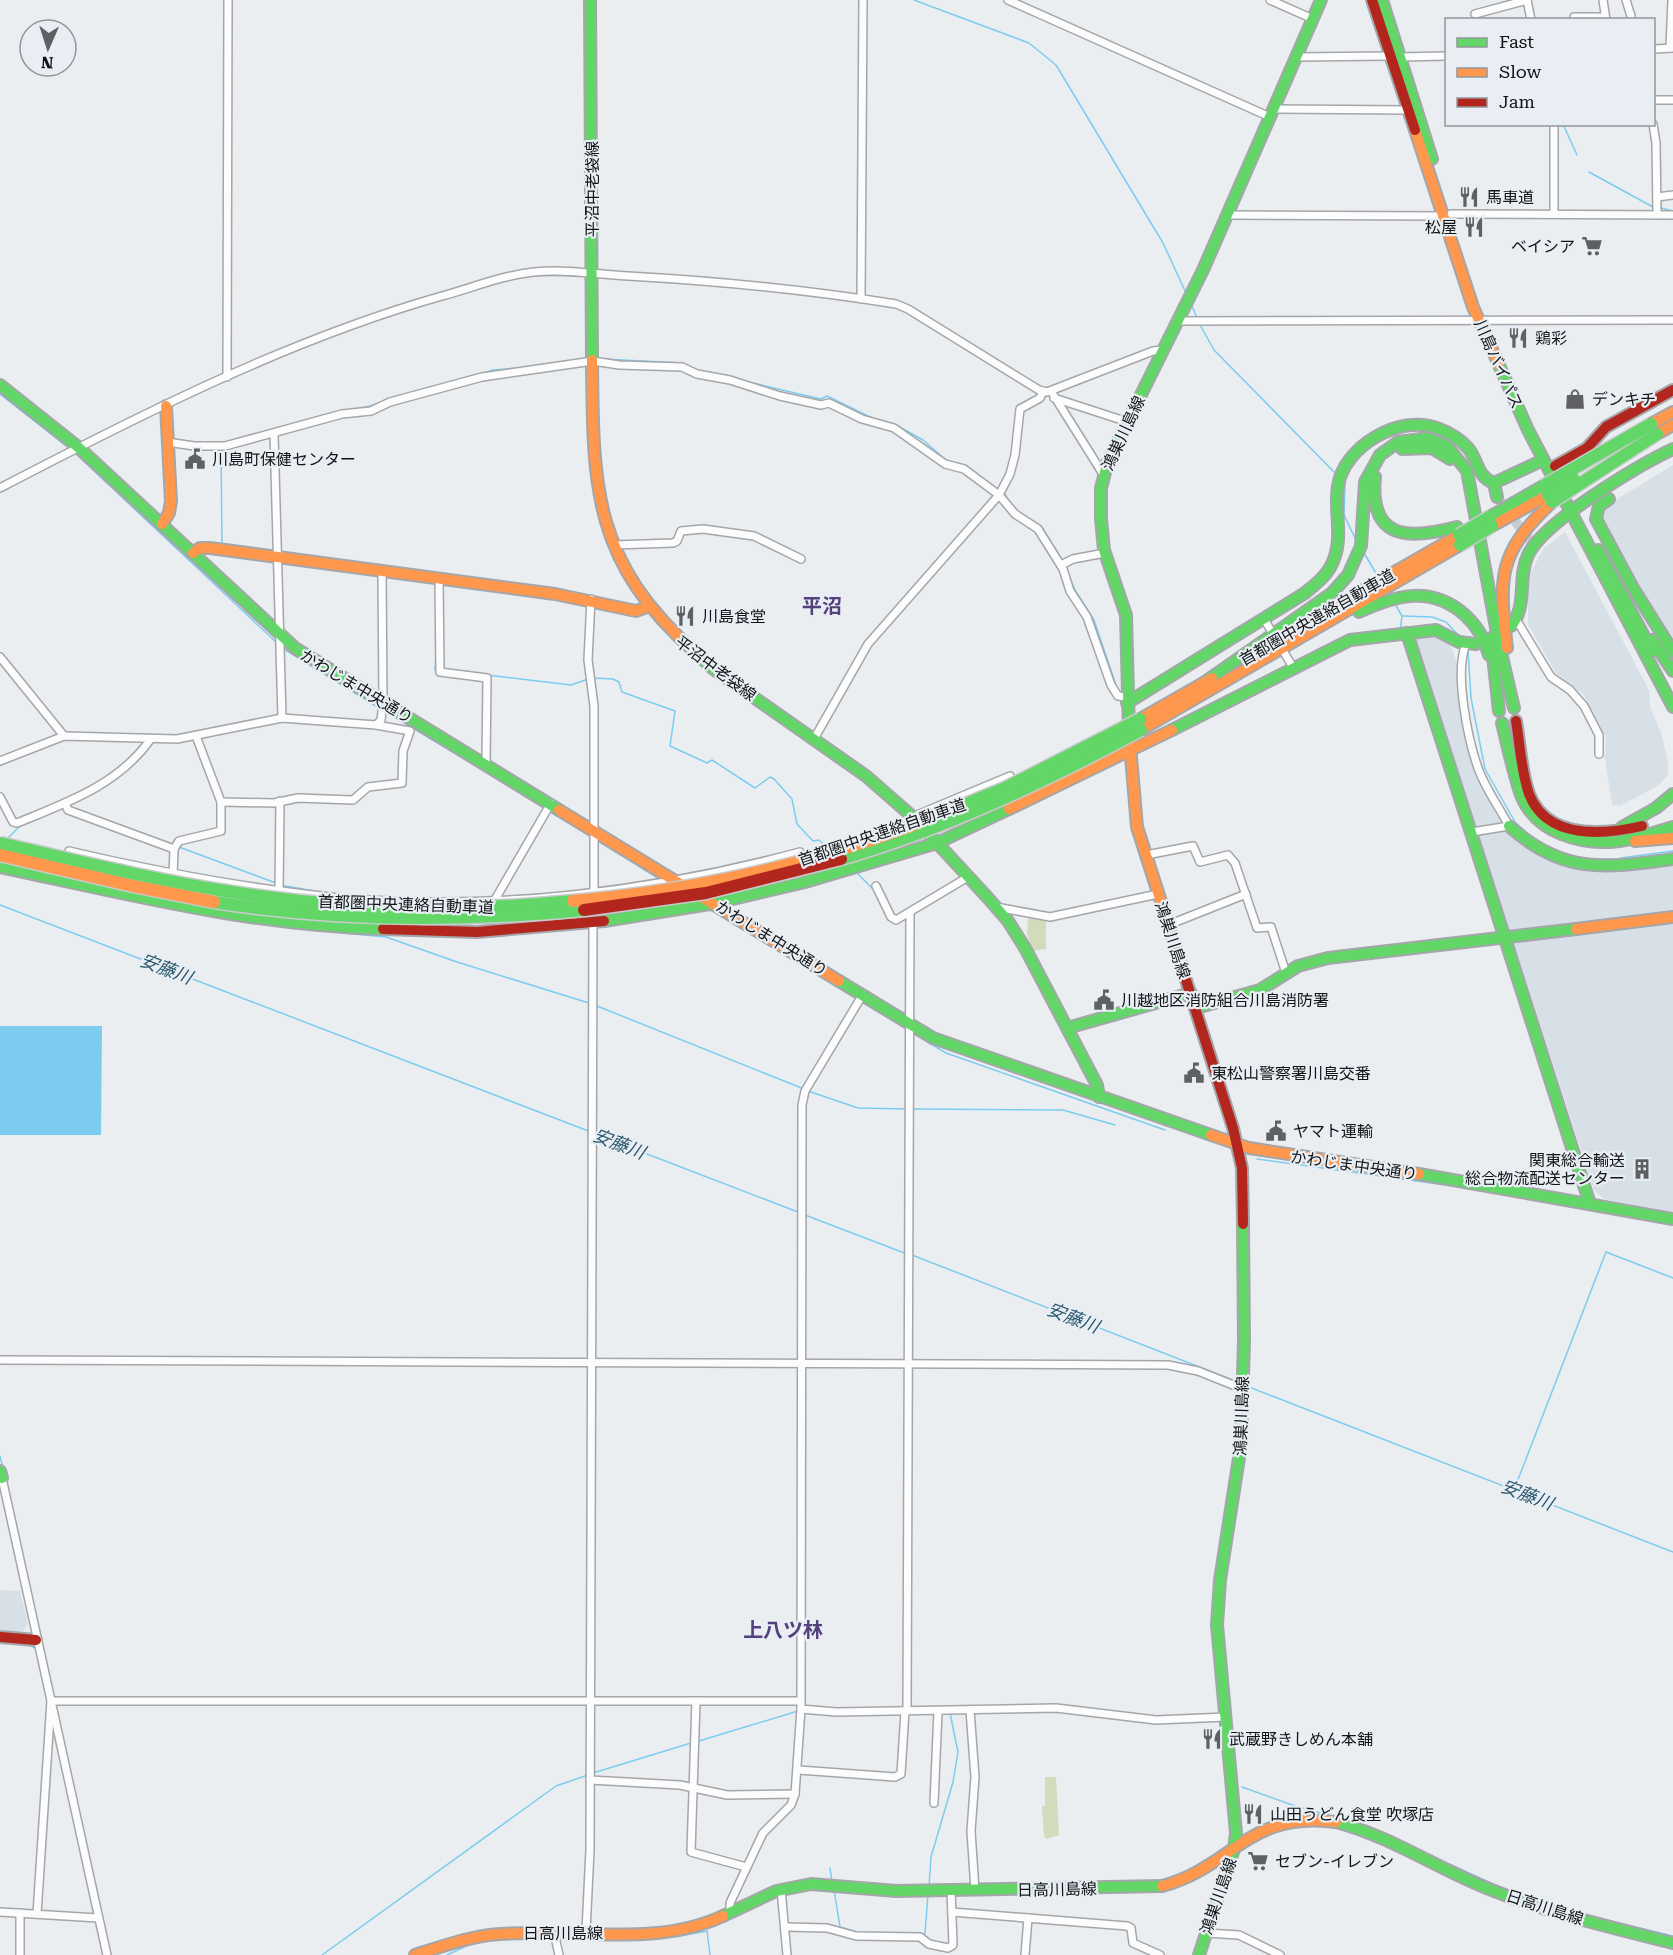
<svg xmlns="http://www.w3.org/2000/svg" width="1673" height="1955" font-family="'Roboto Serif','Noto Sans JP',serif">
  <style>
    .built { fill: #d8e0e7 }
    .green { fill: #d3dbbc }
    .water { fill: #7cccf0 }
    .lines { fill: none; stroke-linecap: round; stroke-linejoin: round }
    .stream { stroke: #7cccf0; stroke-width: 1.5 }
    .secondary-tunnel { stroke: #cacdd0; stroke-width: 10; stroke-dasharray: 10 5; stroke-linecap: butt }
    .street-casing { stroke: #a4a6a9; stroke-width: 10 }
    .fast-casing { stroke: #a4a6a9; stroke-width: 14 }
    .slow-casing { stroke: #a4a6a9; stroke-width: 14 }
    .jam-casing { stroke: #a4a6a9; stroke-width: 14 }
    .street { stroke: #fcfcfd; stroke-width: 7 }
    .fast { stroke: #63d668; stroke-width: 10 }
    .slow { stroke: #ff974d; stroke-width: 10 }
    .jam { stroke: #b3261e; stroke-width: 10 }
    .fast-bridge-casing { stroke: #c8cacc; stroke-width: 15; stroke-linecap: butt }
    .slow-bridge-casing { stroke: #c8cacc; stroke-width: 15; stroke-linecap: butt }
    .jam-bridge-casing { stroke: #c8cacc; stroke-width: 15; stroke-linecap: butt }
    .fast-bridge { stroke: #63d668; stroke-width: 12 }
    .slow-bridge { stroke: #ff974d; stroke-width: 12 }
    .jam-bridge { stroke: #b3261e; stroke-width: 12 }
    .labels { text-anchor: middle; stroke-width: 4.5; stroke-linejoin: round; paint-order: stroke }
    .street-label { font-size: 16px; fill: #121416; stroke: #e8eef4 }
    .poi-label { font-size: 16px; fill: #121416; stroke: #e8eef4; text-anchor: start }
    .water-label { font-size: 18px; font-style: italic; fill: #29576d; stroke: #e8eef4 }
    .quarter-label { font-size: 20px; font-weight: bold; fill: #53407d; stroke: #e8eef4 }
  </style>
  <rect width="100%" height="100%" fill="#ebeef1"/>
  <!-- built -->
  <g class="built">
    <path d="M1673 465V641L1601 522V509Z"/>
    <path d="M1565 532 1649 690 1651 709 1662 736 1668 762V775L1659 785 1620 806 1612 805 1605 758 1606 737 1583 694 1555 672 1528 624V592L1532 570 1544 548Z"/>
    <path d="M1432 633 1448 641 1452 648 1458 667 1459 696 1474 772 1495 812 1514 838 1545 860 1578 869 1673 862V1212L1604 1199 1594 1190 1517 953 1503 921 1414 641 1420 636Z"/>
    <path d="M0 1590 20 1591 28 1624 22 1632 0 1631Z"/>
  </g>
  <!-- green -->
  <g class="green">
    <path d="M1028 916 1046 919V949L1033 951 1027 934Z"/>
    <path d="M1045 1777H1056L1059 1835 1046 1839 1044 1836 1042 1806H1045Z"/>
  </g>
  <!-- water -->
  <path class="water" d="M0 1026H102L101 1135H0Z"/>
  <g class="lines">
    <!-- stream -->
    <g class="stream">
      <path d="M914 0 1029 43 1056 65 1163 243 1186 293"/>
      <path d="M1531 0 1535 20"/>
      <path d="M1563 124 1577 155"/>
      <path d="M1589 172 1653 207"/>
      <path d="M1661 208 1673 211"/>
      <path d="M1192 306 1197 318"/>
      <path d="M1199 323 1214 350 1337 475"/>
      <path d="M603 359 682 363 698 371"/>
      <path d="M708 373 730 377"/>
      <path d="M740 380 821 399 827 396 874 419"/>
      <path d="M449 382 493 370 518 368"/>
      <path d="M0 394 70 449"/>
      <path d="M896 425 923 440 946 460 966 465 992 486"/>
      <path d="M276 429C306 419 334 412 365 407 377 405 389 398 401 395"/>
      <path d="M221 443 240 439"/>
      <path d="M221 448 222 545"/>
      <path d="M74 452 278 644"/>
      <path d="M1345 483 1344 515 1355 538"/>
      <path d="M1004 492 1010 503"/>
      <path d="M1024 516 1041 526 1063 562"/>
      <path d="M1364 553 1377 575"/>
      <path d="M1065 566 1075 590 1094 620 1117 688"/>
      <path d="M1395 604 1402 616 1400 631"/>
      <path d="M436 606V646"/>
      <path d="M1403 616 1432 617 1446 622 1459 636"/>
      <path d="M1402 638 1445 770"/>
      <path d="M284 649 379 708"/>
      <path d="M1468 650 1471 698 1485 769 1515 822 1539 844"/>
      <path d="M436 654 435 670H438"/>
      <path d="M487 675 571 685 588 679"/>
      <path d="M593 678 613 679 619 682 622 692 675 711 670 746 707 763 712 760 755 788 770 777 774 779 792 799 797 824 813 841 819 840 828 848"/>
      <path d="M386 712 546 808"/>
      <path d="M70 807 172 844"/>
      <path d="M551 811 592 837"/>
      <path d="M7 839 20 826 46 815"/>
      <path d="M596 839 661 880"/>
      <path d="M1543 846 1552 851"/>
      <path d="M179 847 276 883"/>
      <path d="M1562 854 1572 857"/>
      <path d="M1621 858 1673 851"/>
      <path d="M1580 859H1616"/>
      <path d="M857 873 872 888"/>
      <path d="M280 885 320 892"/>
      <path d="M0 905 591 1132"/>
      <path d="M709 909 810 969"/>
      <path d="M344 933 386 937 457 962 589 1003"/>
      <path d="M597 1006 804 1089"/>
      <path d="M891 1019 907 1029"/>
      <path d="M911 1032 946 1053 1165 1130"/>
      <path d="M808 1091 858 1108 906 1109"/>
      <path d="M914 1109 1063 1110 1115 1125"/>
      <path d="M595 1134 798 1212"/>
      <path d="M1257 1159 1467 1188 1673 1225"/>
      <path d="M805 1215 907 1254"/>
      <path d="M912 1255 1238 1382"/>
      <path d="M1249 1387 1673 1552"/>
      <path d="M0 1456 3 1468"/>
      <path d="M1514 1490 1606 1252 1673 1278"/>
      <path d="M27 1644 37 1649"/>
      <path d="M1036 1705 1055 1704 1097 1709"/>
      <path d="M829 1708H866"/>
      <path d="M699 1741 798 1711"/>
      <path d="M593 1773 691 1743"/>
      <path d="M1242 1787 1298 1807"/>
      <path d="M1303 1808 1335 1817"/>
      <path d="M1449 1864 1502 1888"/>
      <path d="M830 1868 832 1882"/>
      <path d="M929 1886 931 1857 953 1782 958 1752 950 1713"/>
      <path d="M834 1890 840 1927 860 1933 917 1934"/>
      <path d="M1520 1895 1570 1911 1673 1936"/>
      <path d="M922 1934H925L928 1894"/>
      <path d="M675 1937 707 1931 710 1955"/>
      <path d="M322 1955 556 1786 588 1775"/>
      <path d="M447 1955 473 1943"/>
    </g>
    <!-- secondary-tunnel -->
    <path class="secondary-tunnel" d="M1497 497 1531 542"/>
    <!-- street casing -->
    <g class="street-casing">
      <g id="street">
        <path d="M1008 0 1270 117"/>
        <path d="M1270 0 1313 19"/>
        <path d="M1527 0 1531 20"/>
        <path d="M1603 0 1606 20"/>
        <path d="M1626 0 1631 16"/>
        <path d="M1475 14 1527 0"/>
        <path d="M1574 17H1605"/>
        <path d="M1670 48 1672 0"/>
        <path d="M1654 49 1673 48"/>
        <path d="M1296 57 1390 56"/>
        <path d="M1400 57 1446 56"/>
        <path d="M1654 100H1673"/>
        <path d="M1273 109 1408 110"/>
        <path d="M1653 124 1656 143 1657 214"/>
        <path d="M1657 197 1673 195"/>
        <path d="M1451 214 1673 215"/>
        <path d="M1554 214V124"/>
        <path d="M1227 215 1443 216"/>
        <path d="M861 299 863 0"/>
        <path d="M1176 321 1673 320"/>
        <path d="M227 377 228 0"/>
        <path d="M1051 391 1103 474"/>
        <path d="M1054 398 1128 422"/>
        <path d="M274 434 282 718"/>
        <path d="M167 442 194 446H225L342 414 371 411 390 402 482 377 593 361 619 365 682 367 697 374 730 380 780 396 821 405 829 403 862 419 894 428 945 464 964 469 999 495 1015 514 1038 529 1063 569 1070 591 1087 617 1111 685 1118 696 1127 697"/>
        <path d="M0 488C140 415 290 339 442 296 472 288 503 275 534 272 565 269 597 274 628 276 718 281 808 290 896 304L908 309 1039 390 1047 392 1153 351 1161 350"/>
        <path d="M613 545 673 543 677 541 681 531 703 529 754 536 801 559"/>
        <path d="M1061 565 1073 559 1105 553"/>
        <path d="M439 579 440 672 487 678 486 764"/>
        <path d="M591 599 588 660 594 706V892"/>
        <path d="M1264 619 1294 669"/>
        <path d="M1517 621 1551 677 1570 690 1584 706 1599 735V754"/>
        <path d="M1466 644C1454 672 1468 740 1478 768 1485 788 1499 807 1509 826L1472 832"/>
        <path d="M0 657 64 736"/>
        <path d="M814 739 868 644 999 495 1010 474 1015 455 1020 409 1040 398 1043 392"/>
        <path d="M0 761 64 736 177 739 282 718 376 725 381 720 383 702 382 571"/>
        <path d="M0 797 13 822 17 823C66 803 118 785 150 740"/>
        <path d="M221 802 274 803 298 798 353 800 368 787 402 783 403 751 410 731 376 725"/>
        <path d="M65 803 68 810 174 849"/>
        <path d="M912 817 1010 776 1014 785"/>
        <path d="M69 851C159 872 249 889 341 898 494 911 652 892 800 852L802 863"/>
        <path d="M1146 855 1193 846 1200 862 1228 855 1235 863 1257 928 1271 927 1286 973"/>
        <path d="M173 876 174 849 179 841 221 831V802L196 736"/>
        <path d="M876 886 891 917 896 920 968 877"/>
        <path d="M279 893 280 801"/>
        <path d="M493 903 551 803"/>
        <path d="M996 907 1050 917 1158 894"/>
        <path d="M1168 925 1246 894"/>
        <path d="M863 994 805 1091 802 1105 801 1709 836 1712 1056 1708 1156 1720 1226 1717"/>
        <path d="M0 1360 1168 1365 1198 1371 1243 1389"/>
        <path d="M2 1478 107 1955"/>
        <path d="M696 1701 691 1852 746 1867"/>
        <path d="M970 1710 975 1777 971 1831 975 1890"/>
        <path d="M907 1711 910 913"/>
        <path d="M799 1770 895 1777 901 1774 905 1711"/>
        <path d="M590 1780 680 1785 727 1795 795 1794"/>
        <path d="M934 1803 938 1711"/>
        <path d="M781 1889 787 1955"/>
        <path d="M0 1912 98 1918"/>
        <path d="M730 1912V1903L763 1833 791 1805 795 1794 801 1709"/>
        <path d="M952 1912 1127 1926 1131 1928 1133 1943 1160 1955"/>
        <path d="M20 1913V1955"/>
        <path d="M37 1914 51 1701H800"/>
        <path d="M786 1927 827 1928 856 1936 920 1937 929 1944 948 1948 953 1945 951 1890"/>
        <path d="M586 1931 590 1850 593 923"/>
        <path d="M554 1932 559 1955"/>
        <path d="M1206 1933 1239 1935 1280 1955"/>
        <path d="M1025 1955 1028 1918"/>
      </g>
    </g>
    <!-- fast casing -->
    <g class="fast-casing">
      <g id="fast">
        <path d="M590 0 592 360"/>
        <path d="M1382 0 1432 159"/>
        <path d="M1499 365 1528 430 1673 707"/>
        <path d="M0 385 78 447 295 648 559 810"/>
        <path d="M1402 449 1432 448 1450 459"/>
        <path d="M1375 477C1369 540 1408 540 1457 527"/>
        <path d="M1494 483 1497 497"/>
        <path d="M1609 499 1599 506 1596 519 1633 588 1673 652"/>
        <path d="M1491 516 1543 486"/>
        <path d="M1598 550 1652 651"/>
        <path d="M1359 612C1396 595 1431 585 1465 615 1477 626 1485 639 1489 655"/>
        <path d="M1511 626C1528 606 1517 578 1528 555 1543 522 1639 465 1673 449"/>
        <path d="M1407 633 1590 1204"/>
        <path d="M1491 638 1499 711"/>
        <path d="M1652 640 1673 671"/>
        <path d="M696 653 712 668 866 776 914 818 988 898 1008 921 1025 948 1097 1085 1099 1097"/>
        <path d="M1205 682 1332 593 1348 575 1361 546 1365 482 1380 455 1398 442 1428 438 1447 446 1467 471 1499 644 1514 708"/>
        <path d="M1127 703 1305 593C1317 583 1329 574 1334 559 1343 536 1334 510 1338 486 1344 446 1400 414 1437 428 1448 432 1460 439 1468 448 1478 460 1477 477 1494 483L1543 460"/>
        <path d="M1502 723C1508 747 1513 772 1521 795 1536 833 1582 846 1619 841 1637 839 1655 832 1673 827"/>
        <path d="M1172 730 1350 640 1436 630 1459 642 1476 644"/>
        <path d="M1129 733 1126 615 1104 550 1101 519V488L1108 461 1203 270 1321 0"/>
        <path d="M1509 826C1563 875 1606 868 1673 859"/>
        <path d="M1622 827 1656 808 1673 794"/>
        <path d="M0 867C127 894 253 926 383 929"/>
        <path d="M604 921 716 903 805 882 937 843 1009 809"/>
        <path d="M839 981 933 1038 1211 1135"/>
        <path d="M1196 1008 1260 990 1298 966 1328 958 1576 929"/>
        <path d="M1067 1028 1191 993"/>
        <path d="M1419 1174 1673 1219"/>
        <path d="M0 1471 2 1478"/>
        <path d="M1336 1822C1389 1836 1433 1866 1484 1887 1545 1912 1609 1927 1673 1943"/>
        <path d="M723 1916 776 1891 811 1884 896 1891 1162 1886"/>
        <path d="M1199 1955 1234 1849 1236 1833 1217 1625 1220 1580 1241 1445 1244 1341 1243 1224"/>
      </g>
    </g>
    <!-- slow casing -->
    <g class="slow-casing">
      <g id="slow">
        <path d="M1415 130 1473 307 1499 365"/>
        <path d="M592 360C593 489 593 562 696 653"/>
        <path d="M1651 424 1673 412"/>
        <path d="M1657 434 1673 425"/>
        <path d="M162 524 169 513 171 501 166 406"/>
        <path d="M1492 526 1548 495"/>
        <path d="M193 553 200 548H210L555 594 636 611 647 607"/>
        <path d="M1283 636 1459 535"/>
        <path d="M1507 648C1499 576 1497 554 1552 502"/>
        <path d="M1140 719 1212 678"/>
        <path d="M1141 730 1460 545"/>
        <path d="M1129 733 1137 827 1172 936"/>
        <path d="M1009 809 1172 730"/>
        <path d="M559 810 839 981"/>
        <path d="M1635 841 1673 838"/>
        <path d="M1576 929 1673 917"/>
        <path d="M1211 1135 1249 1148 1419 1174"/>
        <path d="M1162 1886C1233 1867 1249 1810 1336 1822"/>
        <path d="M415 1955C443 1946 470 1936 500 1934 574 1928 654 1948 723 1916"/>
      </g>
    </g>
    <!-- jam casing -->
    <g class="jam-casing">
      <g id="jam">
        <path d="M1372 0 1415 130"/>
        <path d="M1555 466 1587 448 1606 427 1673 390"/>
        <path d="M1516 721C1520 745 1521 771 1529 794 1547 840 1603 835 1642 826"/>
        <path d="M383 929 477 932 604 921"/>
        <path d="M1172 936 1233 1128 1242 1168 1243 1224"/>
        <path d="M0 1637 36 1640"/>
      </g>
    </g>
    <!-- street -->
    <use href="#street" class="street"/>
    <!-- fast -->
    <use href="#fast" class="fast"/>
    <!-- slow -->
    <use href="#slow" class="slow"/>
    <!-- jam -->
    <use href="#jam" class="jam"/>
    <!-- fast-bridge casing -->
    <g class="fast-bridge-casing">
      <g id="fast-bridge">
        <path d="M1543 486 1651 424"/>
        <path d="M1548 495 1574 479"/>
        <path d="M1552 502 1657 434"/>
        <path d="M1459 535 1491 516"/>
        <path d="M1460 545 1492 526"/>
        <path d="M914 825 1005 788 1140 719"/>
        <path d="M0 843C77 861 154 880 232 892 344 910 460 912 573 901"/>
        <path d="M841 859C947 828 1044 782 1141 730"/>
        <path d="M214 902C336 921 461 922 584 910"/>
      </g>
    </g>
    <!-- slow-bridge casing -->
    <g class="slow-bridge-casing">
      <g id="slow-bridge">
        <path d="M0 855 133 886 214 902"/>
        <path d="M573 901C690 891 805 866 914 825"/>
      </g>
    </g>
    <!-- jam-bridge casing -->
    <g class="jam-bridge-casing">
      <path id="jam-bridge" d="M584 910 706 893 841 859"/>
    </g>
    <!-- fast-bridge -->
    <use href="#fast-bridge" class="fast-bridge"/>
    <!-- slow-bridge -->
    <use href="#slow-bridge" class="slow-bridge"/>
    <!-- jam-bridge -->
    <use href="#jam-bridge" class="jam-bridge"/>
  </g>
  <!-- icons -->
  <defs>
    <g id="restaurant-bare" transform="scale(1.62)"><path d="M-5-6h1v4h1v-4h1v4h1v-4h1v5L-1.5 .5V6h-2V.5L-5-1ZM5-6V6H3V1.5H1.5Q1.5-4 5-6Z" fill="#5e6063" stroke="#e8eef4" stroke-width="2.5" paint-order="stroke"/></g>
    <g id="supermarket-bare" transform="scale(1.62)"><path d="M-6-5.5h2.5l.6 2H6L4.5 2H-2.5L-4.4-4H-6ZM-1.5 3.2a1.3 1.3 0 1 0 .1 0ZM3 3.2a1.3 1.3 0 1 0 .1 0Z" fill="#5e6063" stroke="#e8eef4" stroke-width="2.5" paint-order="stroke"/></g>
    <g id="shop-bare" transform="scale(1.62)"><path d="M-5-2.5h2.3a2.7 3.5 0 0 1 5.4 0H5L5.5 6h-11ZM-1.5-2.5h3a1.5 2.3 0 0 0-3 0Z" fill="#5e6063" stroke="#e8eef4" stroke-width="2.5" paint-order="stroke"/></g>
    <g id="civic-bare" transform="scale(1.62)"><path d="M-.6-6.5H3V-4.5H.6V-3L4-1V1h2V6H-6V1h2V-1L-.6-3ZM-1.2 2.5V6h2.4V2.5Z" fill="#5e6063" stroke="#e8eef4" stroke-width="2.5" paint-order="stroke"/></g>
    <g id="building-bare" transform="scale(1.62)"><path d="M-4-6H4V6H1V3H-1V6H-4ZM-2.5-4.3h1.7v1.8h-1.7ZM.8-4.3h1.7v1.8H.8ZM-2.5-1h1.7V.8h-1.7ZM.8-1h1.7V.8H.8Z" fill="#5e6063" stroke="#e8eef4" stroke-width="2.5" paint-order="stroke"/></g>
  </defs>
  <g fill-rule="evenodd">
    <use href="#restaurant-bare" x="1469" y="197"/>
    <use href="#restaurant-bare" x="1474" y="227"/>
    <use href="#supermarket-bare" x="1592" y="246"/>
    <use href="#restaurant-bare" x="1518" y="338"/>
    <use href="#shop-bare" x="1575" y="399"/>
    <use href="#civic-bare" x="195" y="459"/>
    <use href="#restaurant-bare" x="685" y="616"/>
    <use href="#civic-bare" x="1104" y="1000"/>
    <use href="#civic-bare" x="1194" y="1073"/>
    <use href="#civic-bare" x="1276" y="1131"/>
    <use href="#building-bare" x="1642" y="1169"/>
    <use href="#restaurant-bare" x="1212" y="1739"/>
    <use href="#restaurant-bare" x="1253" y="1814"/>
    <use href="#supermarket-bare" x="1258" y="1861"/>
  </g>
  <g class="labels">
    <!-- street labels -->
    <g class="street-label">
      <text transform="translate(592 189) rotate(-90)" y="6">平沼中老袋線</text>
      <text transform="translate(1499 364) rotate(66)" y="6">川島バイパス</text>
      <text transform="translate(1123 433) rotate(-65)" y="6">鴻巣川島線</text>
      <text transform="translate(1317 617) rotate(-30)" y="6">首都圏中央連絡自動車道</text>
      <text transform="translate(716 668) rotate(37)" y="6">平沼中老袋線</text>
      <text transform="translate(357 686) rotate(31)" y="6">かわじま中央通り</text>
      <text transform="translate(882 832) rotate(-19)" y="6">首都圏中央連絡自動車道</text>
      <text transform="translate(406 904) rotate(2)" y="6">首都圏中央連絡自動車道</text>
      <text transform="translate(772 938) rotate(32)" y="6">かわじま中央通り</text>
      <text transform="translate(1173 940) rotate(72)" y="6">鴻巣川島線</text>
      <text transform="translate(1354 1165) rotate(8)" y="6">かわじま中央通り</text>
      <text transform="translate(1241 1416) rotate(-88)" y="6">鴻巣川島線</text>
      <text transform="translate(1057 1889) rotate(-1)" y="6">日高川島線</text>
      <text transform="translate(1218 1896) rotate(-71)" y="6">鴻巣川島線</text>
      <text transform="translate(1545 1907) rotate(18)" y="6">日高川島線</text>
      <text x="563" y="1939">日高川島線</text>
    </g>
    <!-- poi labels -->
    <g class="poi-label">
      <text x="1486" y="203">馬車道</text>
      <text x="1457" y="233" text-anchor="end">松屋</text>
      <text x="1575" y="252" text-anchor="end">ベイシア</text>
      <text x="1535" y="344">鶏彩</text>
      <text x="1592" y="405">デンキチ</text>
      <text x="212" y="465">川島町保健センター</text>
      <text x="702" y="622">川島食堂</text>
      <text x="1121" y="1006">川越地区消防組合川島消防署</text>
      <text x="1211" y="1079">東松山警察署川島交番</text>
      <text x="1293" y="1137">ヤマト運輸</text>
      <text x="1625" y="1166" text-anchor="end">関東総合輸送<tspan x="1625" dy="18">総合物流配送センター</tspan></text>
      <text x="1229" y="1745">武蔵野きしめん本舗</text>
      <text x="1270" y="1820">山田うどん食堂 吹塚店</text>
      <text x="1275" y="1867">セブン-イレブン</text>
    </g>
    <!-- water labels -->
    <g class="water-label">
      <text transform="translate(166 969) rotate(21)" y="6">安藤川</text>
      <text transform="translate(619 1144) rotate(21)" y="6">安藤川</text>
      <text transform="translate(1073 1318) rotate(21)" y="6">安藤川</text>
      <text transform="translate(1527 1495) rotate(21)" y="6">安藤川</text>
    </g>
    <!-- quarter labels -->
    <g class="quarter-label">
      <text x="822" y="613">平沼</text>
      <text x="783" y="1637">上八ツ林</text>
    </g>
  </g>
  <!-- legend -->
  <rect x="1445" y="18" width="210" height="108" fill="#e8eef4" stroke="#92979b" stroke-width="1.5"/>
  <rect x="1457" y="38" width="30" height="9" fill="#63d668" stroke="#92979b" stroke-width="1.5"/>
  <text x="1499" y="48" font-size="18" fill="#121416">Fast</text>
  <rect x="1457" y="68" width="30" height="9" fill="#ff974d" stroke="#92979b" stroke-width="1.5"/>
  <text x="1499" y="78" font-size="18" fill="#121416">Slow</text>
  <rect x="1457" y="98" width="30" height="9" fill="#b3261e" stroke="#92979b" stroke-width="1.5"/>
  <text x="1499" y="108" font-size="18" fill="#121416">Jam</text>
  <!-- north arrow -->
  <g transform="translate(48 48) rotate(183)"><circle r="28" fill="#e8eef4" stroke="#92979b" stroke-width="1.5"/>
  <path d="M0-4.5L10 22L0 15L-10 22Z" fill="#5e6063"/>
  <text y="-9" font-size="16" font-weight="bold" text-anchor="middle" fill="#121416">N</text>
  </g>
</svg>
